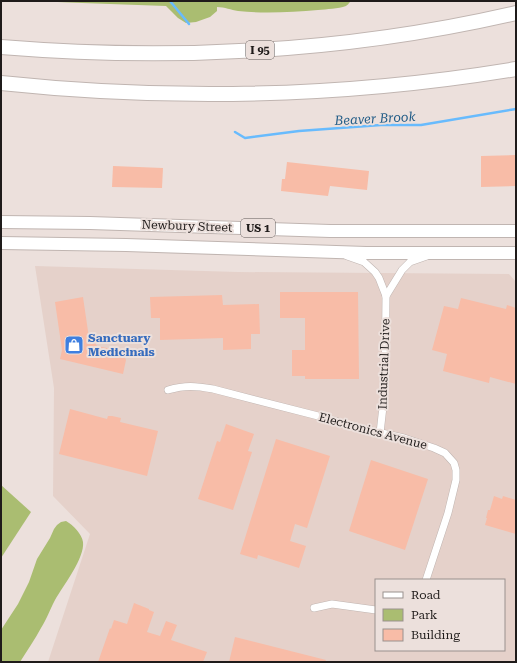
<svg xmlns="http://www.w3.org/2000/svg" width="517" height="663" font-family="'Roboto Serif',serif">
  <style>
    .built { fill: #e5d1ca; fill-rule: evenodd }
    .green { fill: #aabd71 }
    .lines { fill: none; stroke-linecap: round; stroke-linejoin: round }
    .stream { stroke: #68bbfd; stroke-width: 2.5 }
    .building { fill: #f8bca7 }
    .street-casing { stroke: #c0b5b1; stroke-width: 8 }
    .primary-casing { stroke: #c0b5b1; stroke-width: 14 }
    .highway-casing { stroke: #c0b5b1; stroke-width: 16 }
    .street { stroke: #fff; stroke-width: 7 }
    .primary { stroke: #fff; stroke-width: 12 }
    .highway { stroke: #fff; stroke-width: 14 }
    .labels { text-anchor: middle; stroke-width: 4; stroke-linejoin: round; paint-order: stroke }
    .shield { fill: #ece0dc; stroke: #5c5654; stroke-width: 1 }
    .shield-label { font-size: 11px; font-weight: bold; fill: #1f1b1a }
    .street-label { font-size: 12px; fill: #1f1b1a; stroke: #ece0dc }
    .shop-label { font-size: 12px; font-weight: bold; fill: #366cbe; stroke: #ece0dc; text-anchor: start }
    .water-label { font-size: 13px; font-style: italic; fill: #205b86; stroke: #ece0dc }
  </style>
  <rect width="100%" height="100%" fill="#ece0dc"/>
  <!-- built -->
  <path class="built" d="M35 266 238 272 509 274 516 282V662H48L90 534 53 496 54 388ZM376 580H504V650H376Z"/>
  <!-- green -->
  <g class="green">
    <path d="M33 1H355L350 2C348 4 349 4 346 6 338 9 327 9 318 10 293 12 264 14 238 11 231 10 225 7 217 7V11L210 17 196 22 186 23 178 18 166 6 82 3Z"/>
    <path d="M1 485 31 512 1 558Z"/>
    <path d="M66 521C73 525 82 534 83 542 85 558 63 586 55 600 50 609 47 619 41 628 35 639 27 651 20 662H1V630L18 604 29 582 37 559 50 538 54 529 57 525 61 522Z"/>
  </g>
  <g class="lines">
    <!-- stream -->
    <g class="stream">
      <path d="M170 1 189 24"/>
      <path d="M235 132 245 138 299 131 381 125H421L516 109"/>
    </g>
  </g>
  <!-- building -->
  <g class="building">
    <path d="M515 155 516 186 481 187V156Z"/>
    <path d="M287 162 369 171 367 190 330 186 328 196 281 191 282 179H285Z"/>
    <path d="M113 166 163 168 162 188 112 187Z"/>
    <path d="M280 292H358L359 379H305V376H292V350H305V318H280Z"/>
    <path d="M222 295 223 305 259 304 260 334H251V349L223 350V338L160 340V318H151L150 297Z"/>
    <path d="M83 297 89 338 93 340 97 346 122 351 126 360 123 374 60 359 62 350 55 302Z"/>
    <path d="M461 298 506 309 507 305 516 308V384L490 377 489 383 443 371 447 354 432 350 444 306 458 309Z"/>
    <path d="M70 409 107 419 108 416H112L121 418 120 422 158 431 147 476 59 454Z"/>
    <path d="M226 424 254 434 248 451 252 452 233 510 198 499 217 441 220 442Z"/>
    <path d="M276 439 330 456 307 528 295 524 290 541 306 546 299 568 258 555 257 559 240 554Z"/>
    <path d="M371 460 428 479 405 550 349 531Z"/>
    <path d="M494 496 502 499 503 496 516 500V534L485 525 487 518H486L488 510H490Z"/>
    <path d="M134 603 149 609V610L154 612 147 632 160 636 166 621 177 625 171 640 207 652 203 662H98L110 628 111 629 114 620 127 624Z"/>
    <path d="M235 637 326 660 325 662H229Z"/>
  </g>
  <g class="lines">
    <!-- street casing -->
    <g class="street-casing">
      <g id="street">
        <path d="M347 256 364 262 375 272 379 278 386 296 385 389 380 433"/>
        <path d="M386 296 402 270 410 262 427 256"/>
        <path d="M168 390C185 385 196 386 213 389L326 418 359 428 404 438 434 448 445 453 454 463 456 470V480L448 513 426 580"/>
        <path d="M314 608 332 604 376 610"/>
      </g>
    </g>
    <!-- primary casing -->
    <g class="primary-casing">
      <g id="primary">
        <path d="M1 222 90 223 330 231H516"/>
        <path d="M1 243 126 245 366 253H516"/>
      </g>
    </g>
    <!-- highway casing -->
    <g class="highway-casing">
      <g id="highway">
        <path d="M1 47C173 61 348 52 516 13"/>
        <path d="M1 83C171 101 347 97 516 69"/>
      </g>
    </g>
    <!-- street -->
    <use href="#street" class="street"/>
    <!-- primary -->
    <use href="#primary" class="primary"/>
    <!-- highway -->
    <use href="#highway" class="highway"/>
  </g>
  <!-- icons -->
  <defs>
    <g id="shop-square" transform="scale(1)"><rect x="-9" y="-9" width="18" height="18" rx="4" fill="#3f7fe0" stroke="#ece0dc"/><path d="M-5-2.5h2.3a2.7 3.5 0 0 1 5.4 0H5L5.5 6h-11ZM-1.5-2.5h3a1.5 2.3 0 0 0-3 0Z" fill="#fff"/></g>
  </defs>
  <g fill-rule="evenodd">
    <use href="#shop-square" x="74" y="345"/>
  </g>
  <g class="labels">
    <!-- shield labels -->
    <g class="shield">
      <rect x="246" y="41" width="28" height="18" rx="3"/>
      <rect x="241" y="219" width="34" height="18" rx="3"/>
    </g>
    <g class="shield-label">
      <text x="260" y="54">I 95</text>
      <text x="258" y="232">US 1</text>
    </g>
    <!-- street labels -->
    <g class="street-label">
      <text transform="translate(187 226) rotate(2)" y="4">Newbury Street</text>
      <text transform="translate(384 364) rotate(-88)" y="4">Industrial Drive</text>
      <text transform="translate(373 431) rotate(15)" y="4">Electronics Avenue</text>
    </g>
    <!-- shop labels -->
    <g class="shop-label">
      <text x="88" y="342">Sanctuary<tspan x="88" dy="14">Medicinals</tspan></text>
    </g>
    <!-- water labels -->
    <g class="water-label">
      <text transform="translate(375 118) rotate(-3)" y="5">Beaver Brook</text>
    </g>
  </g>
  <!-- border -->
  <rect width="517" height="663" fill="none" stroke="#1f1b1a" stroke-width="4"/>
  <!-- legend -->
  <rect x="375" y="579" width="130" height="72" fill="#ece0dc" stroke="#9a918e"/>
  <rect x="383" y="592" width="20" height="6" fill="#ffffff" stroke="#9a918e"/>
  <text x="411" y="599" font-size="12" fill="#1f1b1a">Road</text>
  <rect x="383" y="609" width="20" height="12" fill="#aabd71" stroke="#9a918e"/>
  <text x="411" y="619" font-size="12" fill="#1f1b1a">Park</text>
  <rect x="383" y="629" width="20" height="12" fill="#f8bca7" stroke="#9a918e"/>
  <text x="411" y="639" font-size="12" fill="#1f1b1a">Building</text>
</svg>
